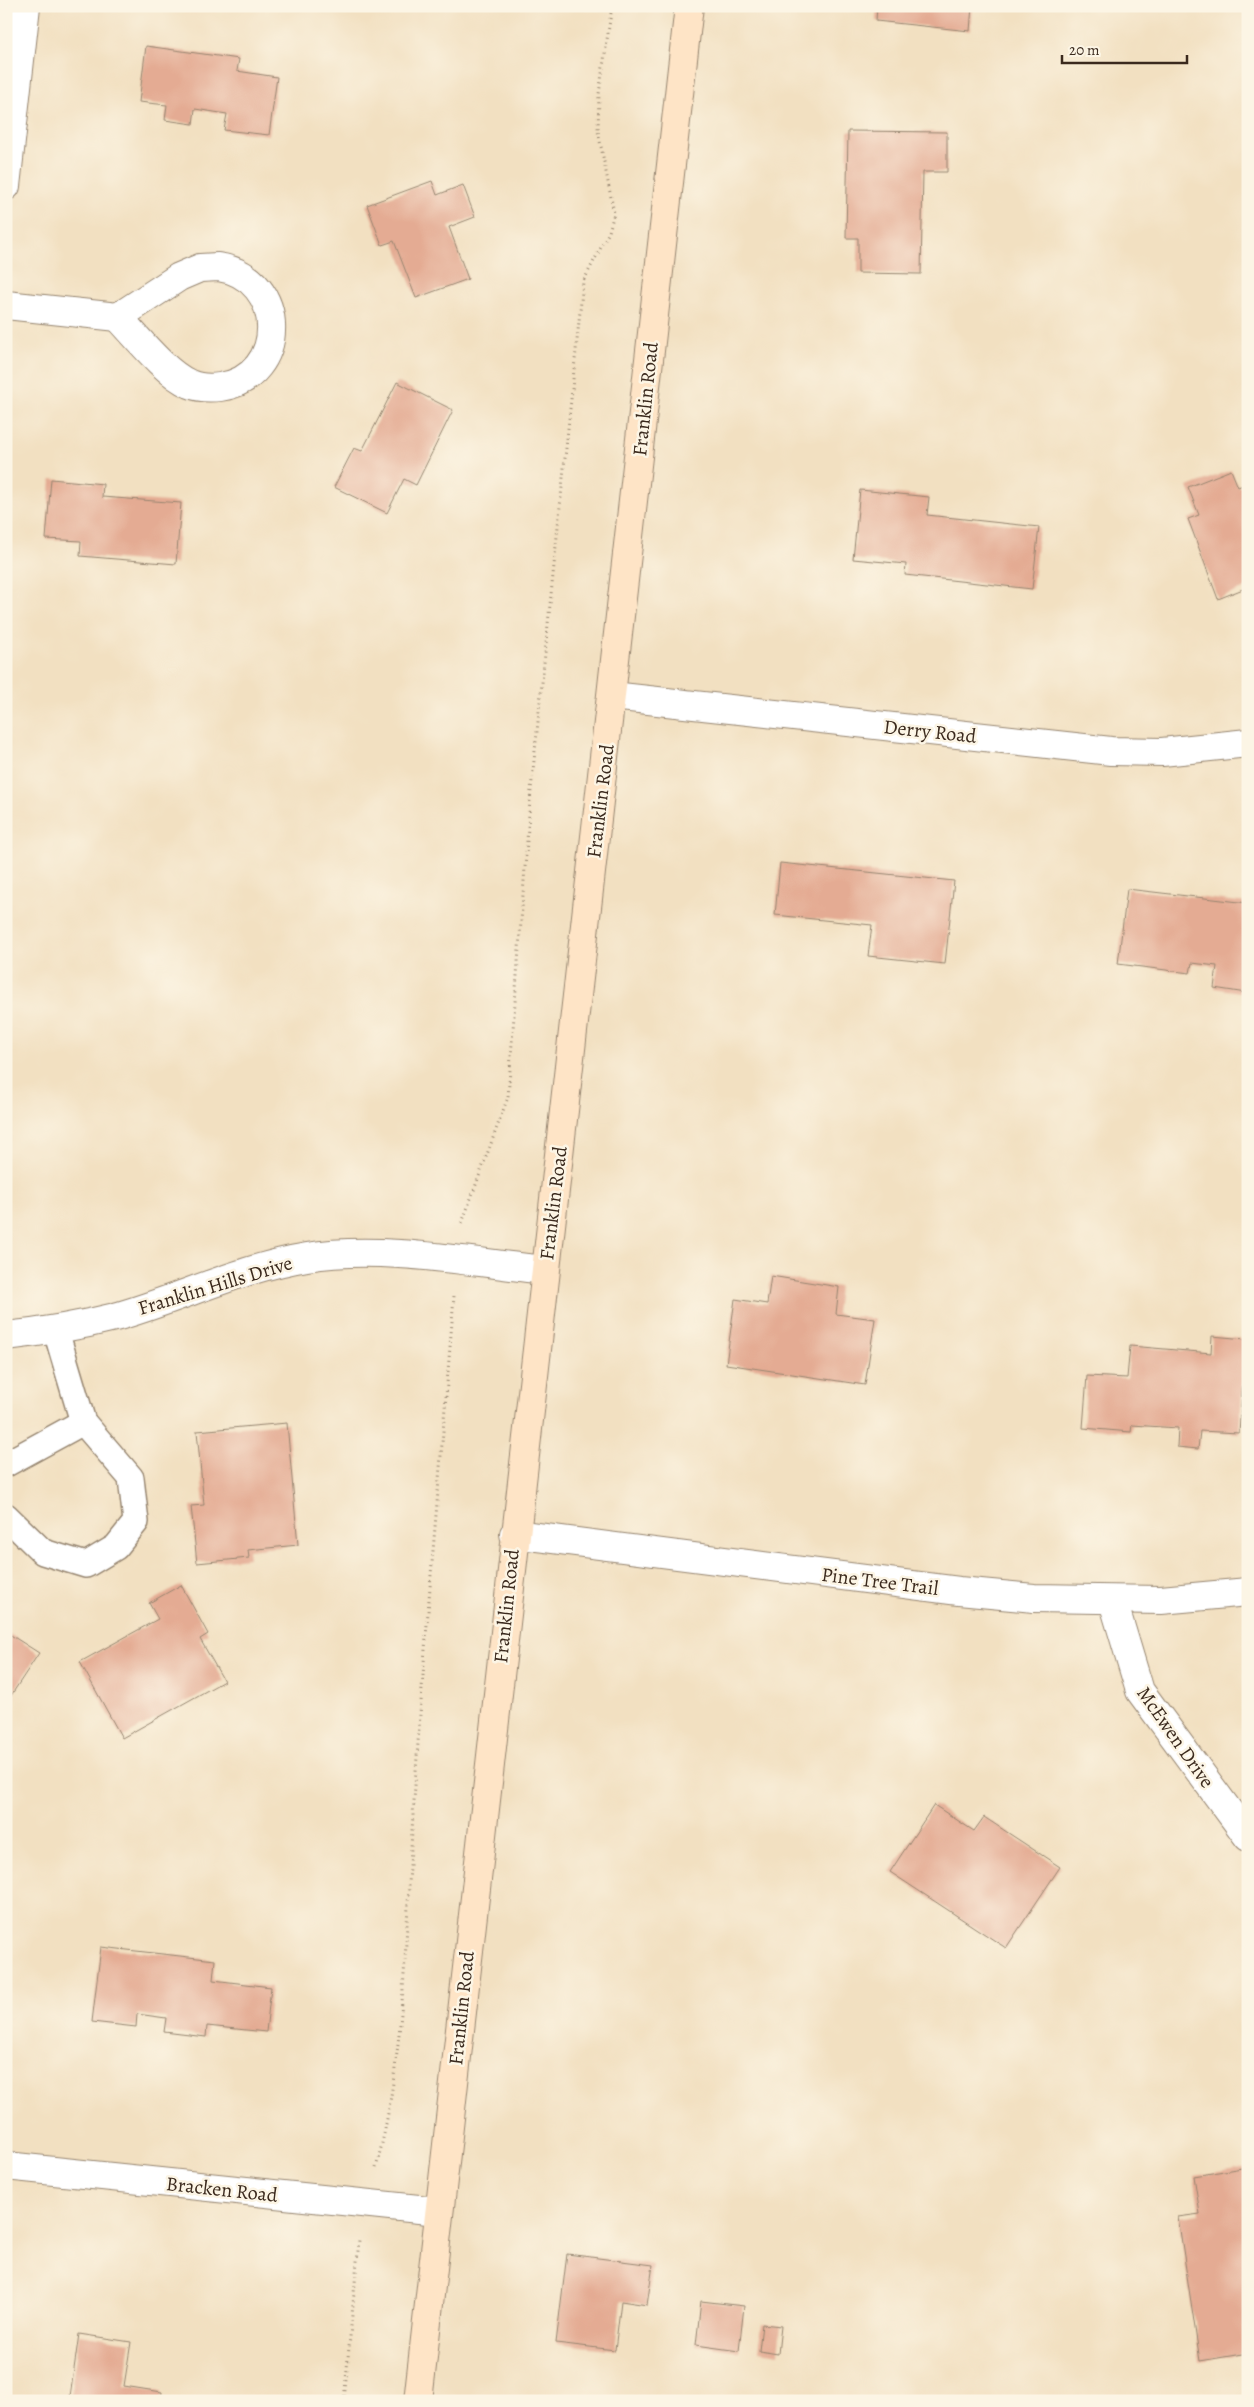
<svg xmlns="http://www.w3.org/2000/svg" width="1254" height="2407" font-family="Alegreya,serif">
  <style>
    .building { fill: #e4ab93 }
    .lines { fill: none; stroke-linecap: round; stroke-linejoin: round }
    .lane-casing { stroke: #968570; stroke-width: 28 }
    .street-casing { stroke: #968570; stroke-width: 30 }
    .secondary-casing { stroke: #968570; stroke-width: 30 }
    .path { stroke: #968570; stroke-width: 3; stroke-dasharray: 1 4; stroke-linecap: butt }
    .lane { stroke: #fff; stroke-width: 25 }
    .street { stroke: #fff; stroke-width: 28 }
    .secondary { stroke: #fee4c6; stroke-width: 28 }
    .labels { text-anchor: middle; stroke-width: 5; stroke-linejoin: round; paint-order: stroke }
    .street-label { font-size: 20px; fill: #3b2a1e; stroke: #fcf5e5 }
  </style>
  <rect width="100%" height="100%" fill="#fcf5e5"/>
  <filter id="ink" filterUnits="userSpaceOnUse"><feTurbulence type="fractalNoise" baseFrequency=".02" numOctaves="2"/><feDisplacementMap in="SourceGraphic" scale="10" xChannelSelector="R" yChannelSelector="G"/><feConvolveMatrix kernelMatrix="1 2 1 2 8 2 1 2 1" color-interpolation-filters="sRGB"/></filter>
  <filter id="wash" filterUnits="userSpaceOnUse"><feTurbulence type="fractalNoise" baseFrequency=".0096" numOctaves="4" result="noise"/><feDisplacementMap in="SourceGraphic" scale="20" xChannelSelector="R" yChannelSelector="G"/><feGaussianBlur stdDeviation="1.12" result="paint"/><feColorMatrix in="noise" values="0 0 0 0 0 0 0 0 0 0 0 0 0 0 0 0 0 1.4 0 .05"/><feComposite in="paint" operator="in"/></filter>
  <g filter="url(#wash)">
    <rect width="100%" height="100%" fill="#f2e0c1"/>
    <g id="blocks">
      <!-- building -->
      <g class="building">
        <path d="M877 6H972L970 31 876 21Z"/>
        <path d="M146 46 239 59 237 71 277 77 269 135 224 130 227 114 195 109 193 124 165 120 167 105 139 102Z"/>
        <path d="M848 131 947 132V172H923L921 274 858 273V238H846Z"/>
        <path d="M432 181 437 195 463 185 475 217 449 227 468 279 416 298 394 241 382 245 367 205Z"/>
        <path d="M397 382 453 410 416 485 404 479 387 513 334 487 354 448 362 451Z"/>
        <path d="M1231 470 1238 487 1248 483V587L1218 599 1188 519 1199 515 1188 487Z"/>
        <path d="M51 479 103 484 102 497 181 503 176 564 80 556 81 541 46 539Z"/>
        <path d="M860 490 929 497 927 515 1039 527 1032 589 905 575 906 564 853 559Z"/>
        <path d="M780 863 954 881 945 964 868 956 872 925 775 915Z"/>
        <path d="M1127 889 1248 903 1246 993 1214 988 1217 966 1192 963 1190 973 1118 964Z"/>
        <path d="M771 1276 839 1287 836 1314 875 1319 865 1385 726 1364 735 1299 767 1304Z"/>
        <path d="M1212 1336 1246 1339 1239 1433 1200 1431 1198 1449 1177 1447 1178 1428 1132 1425 1131 1432 1083 1428 1087 1376 1127 1378 1130 1346 1211 1353Z"/>
        <path d="M287 1423 298 1545 248 1550 249 1558 197 1563 191 1506 204 1505 197 1431Z"/>
        <path d="M181 1585 208 1634 200 1639 224 1681 122 1738 80 1662 158 1619 149 1603Z"/>
        <path d="M6 1632 39 1653 6 1703Z"/>
        <path d="M934 1805 974 1831 984 1817 1060 1867 1006 1948 890 1872Z"/>
        <path d="M101 1947 215 1960 213 1980 271 1987 266 2032 207 2026 206 2037 164 2032 166 2018 137 2014 136 2027 92 2022Z"/>
        <path d="M1248 2167V2353L1200 2361 1178 2217 1200 2214 1194 2176Z"/>
        <path d="M567 2254 653 2265 647 2305 621 2301 615 2350 556 2343Z"/>
        <path d="M701 2301 744 2306 739 2351 696 2345Z"/>
        <path d="M762 2324 781 2326 778 2354 759 2351Z"/>
        <path d="M79 2334 131 2342 124 2386 162 2392 161 2401H89L70 2397Z"/>
      </g>
    </g>
  </g>
  <g filter="url(#ink)">
    <use href="#blocks" fill-opacity="0" stroke="#968570" stroke-width="1"/>
    <g class="lines">
      <!-- lane casing -->
      <g class="lane-casing">
        <g id="lane">
          <path d="M6 1464 83 1422"/>
          <path d="M6 1516 43 1552 86 1565 116 1547 136 1522 131 1478 83 1422 56 1331"/>
        </g>
      </g>
      <!-- street casing -->
      <g class="street-casing">
        <g id="street">
          <path d="M6 186 26 6"/>
          <path d="M218 267C289 277 288 378 220 387 211 388 199 388 190 384 166 374 136 336 118 317L179 277 200 268Z"/>
          <path d="M6 305 118 317"/>
          <path d="M612 696 1111 751 1162 752 1248 743"/>
          <path d="M6 1336C43 1332 79 1326 115 1317 179 1299 240 1268 307 1257 380 1245 470 1262 545 1270"/>
          <path d="M514 1534 959 1591 1034 1598 1161 1600 1248 1592"/>
          <path d="M1113 1601 1140 1691 1248 1837"/>
          <path d="M6 2166 438 2211"/>
        </g>
      </g>
      <!-- secondary casing -->
      <g class="secondary-casing">
        <path id="secondary" d="M418 2401C503 1602 604 805 689 6"/>
      </g>
      <!-- path -->
      <g class="path">
        <path d="M462 1223 508 1097 530 800 583 282 609 232 614 213 598 131 599 94 612 6"/>
        <path d="M376 2168C407 2049 405 1923 414 1801 425 1632 441 1464 454 1296"/>
        <path d="M344 2401 359 2240"/>
      </g>
      <!-- lane -->
      <use href="#lane" class="lane"/>
      <!-- street -->
      <use href="#street" class="street"/>
      <!-- secondary -->
      <use href="#secondary" class="secondary"/>
    </g>
  </g>
  <g class="labels">
    <!-- street labels -->
    <g class="street-label">
      <text transform="translate(645 399) rotate(-84)" y="7">Franklin Road</text>
      <text transform="translate(930 731) rotate(6)" y="7">Derry Road</text>
      <text transform="translate(600 801) rotate(-83)" y="7">Franklin Road</text>
      <text transform="translate(553 1203) rotate(-83)" y="7">Franklin Road</text>
      <text transform="translate(215 1285) rotate(-17)" y="7">Franklin Hills Drive</text>
      <text transform="translate(880 1581) rotate(7)" y="7">Pine Tree Trail</text>
      <text transform="translate(506 1606) rotate(-84)" y="7">Franklin Road</text>
      <text transform="translate(1176 1737) rotate(55)" y="7">McEwen Drive</text>
      <text transform="translate(461 2008) rotate(-84)" y="7">Franklin Road</text>
      <text transform="translate(222 2189) rotate(6)" y="7">Bracken Road</text>
    </g>
  </g>
  <!-- margin -->
  <rect width="1254" height="2407" fill="none" stroke="#fcf5e5" stroke-width="25"/>
  <!-- scale -->
  <path d="M1062 55v8h125v-8" fill="none" stroke="#3b2a1e" stroke-width="2.5"/>
  <text x="1069" y="55" font-size="15" fill="#3b2a1e" stroke="#fcf5e5" stroke-width="4" paint-order="stroke">20 m</text>
</svg>
